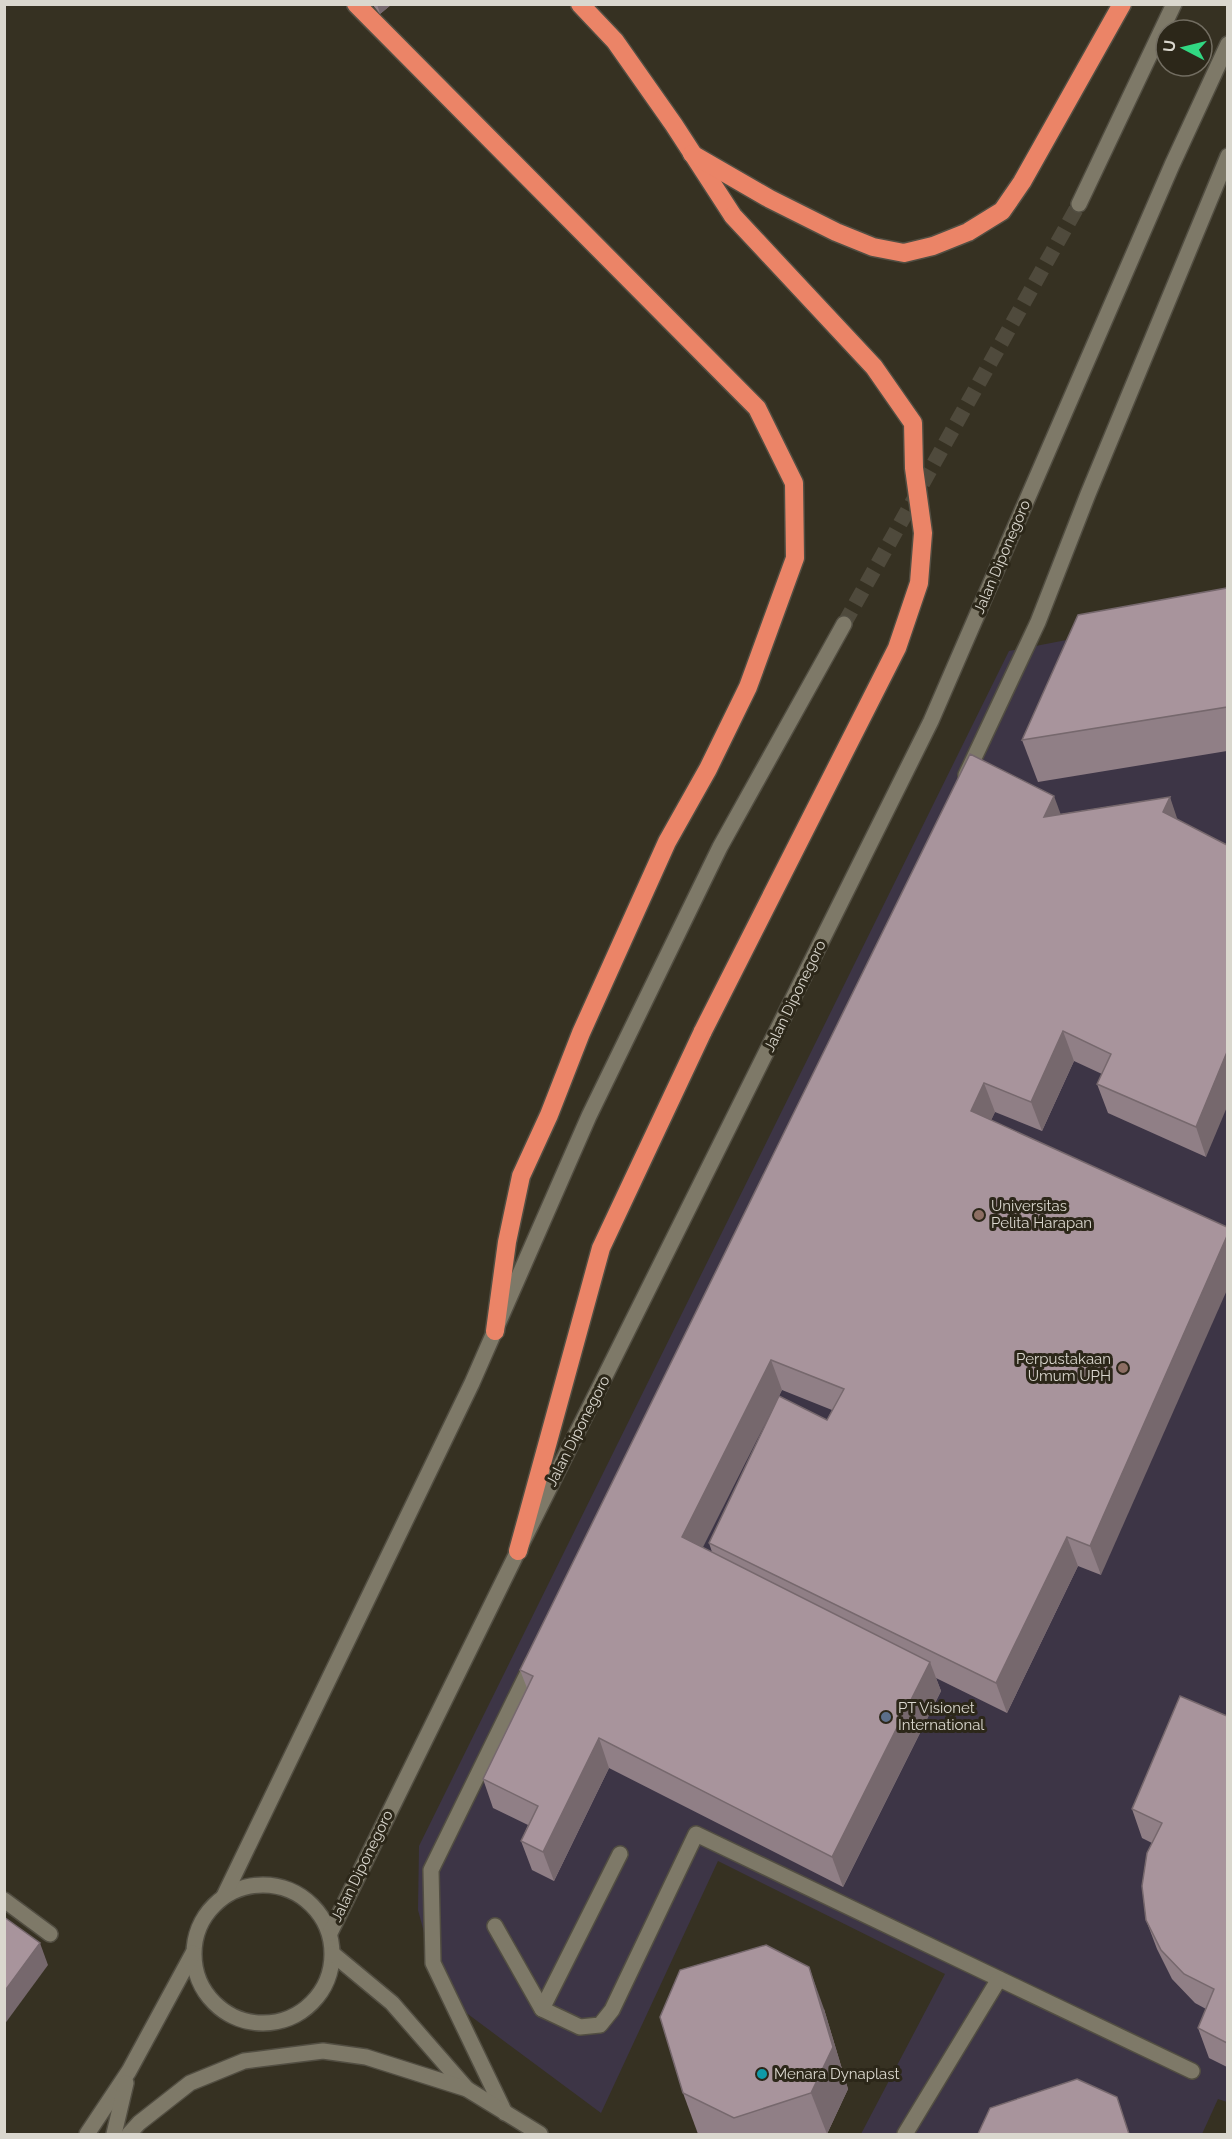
<svg xmlns="http://www.w3.org/2000/svg" width="1232" height="2139" font-family="Raleway,sans-serif">
  <style>
    .education { fill: #3d3546 }
    .lines { fill: none; stroke-linecap: round; stroke-linejoin: round }
    .secondary-tunnel { stroke: #4f4a3c; stroke-width: 15; stroke-dasharray: 15 8; stroke-linecap: butt }
    .lane-casing { stroke: #524e42; stroke-width: 18 }
    .secondary-casing { stroke: #524e42; stroke-width: 18 }
    .highway-casing { stroke: #524e42; stroke-width: 21 }
    .lane { stroke: #7e7968; stroke-width: 15 }
    .secondary { stroke: #7e7968; stroke-width: 15 }
    .highway { stroke: #eb8467; stroke-width: 18 }
    .highway-bridge-casing { stroke: #524e42; stroke-width: 21; stroke-linecap: butt }
    .highway-bridge { stroke: #eb8467; stroke-width: 18 }
    .wall { fill: #907f86; fill-rule: evenodd }
    .shaded-wall { fill: #76686d }
    .building { fill: #a8949c; stroke: #76686d; stroke-width: 1.5 }
    .education-dot { fill: #8d6e63; stroke: #2c2719; stroke-width: 2 }
    .service-dot { fill: #5c6f8a; stroke: #2c2719; stroke-width: 2 }
    .culture-dot { fill: #0f9aa8; stroke: #2c2719; stroke-width: 2 }
    .labels { text-anchor: middle; stroke-width: 6; stroke-linejoin: round; paint-order: stroke }
    .street-label { font-size: 15px; fill: #dad7ce; stroke: #2c2719 }
    .poi-label { font-size: 15px; fill: #dad7ce; stroke: #2c2719; text-anchor: start }
  </style>
  <rect width="100%" height="100%" fill="#363122"/>
  <!-- education -->
  <path class="education" d="M1227 609V2102L1218 2099 1202 2134H861L945 1974 718 1861 601 2113 457 2006 435 1974 418 1910 419 1846 1009 651Z"/>
  <g class="lines">
    <!-- secondary-tunnel -->
    <path class="secondary-tunnel" d="M844 624 1079 204"/>
    <!-- lane casing -->
    <g class="lane-casing">
      <g id="lane">
        <path d="M966 775 1038 622 1088 494 1228 156"/>
        <path d="M4 1900 50 1934"/>
        <path d="M495 1926 542 2009 580 2027 600 2025 612 2010 696 1834 1192 2071"/>
        <path d="M542 2009 620 1854"/>
        <path d="M505 2113 433 1963 431 1870 533 1662"/>
        <path d="M905 2134 999 1979"/>
      </g>
    </g>
    <!-- secondary casing -->
    <g class="secondary-casing">
      <g id="secondary">
        <path d="M1079 204 1174 4"/>
        <circle cx="263" cy="1954" r="69"/>
        <path d="M224 1896 472 1383 589 1116 720 847 844 624"/>
        <path d="M330 1933 518 1551 931 721 1172 165 1228 44"/>
        <path d="M333 1954 392 2003 467 2089"/>
        <path d="M87 2134 129 2071 193 1953"/>
        <path d="M114 2134 126 2083"/>
        <path d="M129 2134 139 2123 190 2083 244 2061 323 2051 366 2057 467 2089 540 2134"/>
      </g>
    </g>
    <!-- highway casing -->
    <g class="highway-casing">
      <g id="highway">
        <path d="M356 4 757 408 794 483 795 558 748 687 708 769 667 842 581 1033 549 1115 521 1176 507 1242 495 1331"/>
        <path d="M580 4 615 41 674 125 733 216"/>
        <path d="M692 154 770 199 836 232 873 247 904 253 933 246 968 232 1002 211 1022 182 1122 4"/>
        <path d="M518 1551 601 1248 703 1031"/>
      </g>
    </g>
    <!-- lane -->
    <use href="#lane" class="lane"/>
    <!-- secondary -->
    <use href="#secondary" class="secondary"/>
    <!-- highway -->
    <use href="#highway" class="highway"/>
    <!-- highway-bridge casing -->
    <g class="highway-bridge-casing">
      <path id="highway-bridge" d="M703 1031 897 648 919 583 923 533 914 468 913 423 874 367 733 216"/>
    </g>
    <!-- highway-bridge -->
    <use href="#highway-bridge" class="highway-bridge"/>
  </g>
  <!-- wall -->
  <g class="wall">
    <path d="M372 4H392L380 14Z"/>
    <path d="M1227 588V751L1038 782 1022 740Z"/>
    <path d="M1170 797 1206 1157 1108 1113 1097 1084 1102 1074 1074 1061 1042 1131 995 1112 991 1120 1101 1575 1078 1566 1007 1713 936 1678 941 1691 843 1887 609 1768 554 1881 532 1870 521 1841 528 1825 493 1808 483 1779 527 1688 520 1670 1061 814ZM782 1390 832 1410 827 1420 709 1543 712 1552 702 1547Z"/>
    <path d="M1227 1716V2067L1209 2058 1198 2028 1206 2009 1195 2003 1172 1979 1157 1949 1146 1920 1152 1843 1142 1838 1132 1809Z"/>
    <path d="M824 2009 848 2089 827 2134H698L683 2093Z"/>
  </g>
  <!-- shaded-wall -->
  <g class="shaded-wall">
    <path d="M377 4H392L380 14Z"/>
    <path d="M1054 796 1065 826 1044 817Z"/>
    <path d="M1170 797 1180 827 1163 812Z"/>
    <path d="M1063 1031 1074 1061 1042 1131 1031 1102Z"/>
    <path d="M1227 1052V1107L1206 1157 1196 1127Z"/>
    <path d="M984 1083 995 1112 982 1140 971 1111Z"/>
    <path d="M1227 1236V1290L1101 1575 1090 1546Z"/>
    <path d="M771 1360 782 1390 693 1567 682 1537Z"/>
    <path d="M1067 1537 1078 1566 1007 1713 996 1683Z"/>
    <path d="M930 1662 941 1691 843 1887 832 1857Z"/>
    <path d="M599 1738 609 1768 554 1881 543 1852Z"/>
    <path d="M40 1943 48 1965 4 2025V1992Z"/>
    <path d="M809 1967 824 2009 848 2089 827 2134 811 2093Z"/>
  </g>
  <!-- building -->
  <g class="building">
    <path d="M1227 588V707L1022 740 1078 615Z"/>
    <path d="M970 754 1054 796 1044 817 1170 797 1163 812 1227 845V1052L1196 1127 1097 1084 1111 1054 1063 1031 1031 1102 984 1083 971 1111 1227 1227V1236L1090 1546 1067 1537 996 1683 709 1543 779 1396 827 1420 844 1389 771 1360 682 1537 930 1662 832 1857 599 1738 543 1852 521 1841 538 1806 483 1779 533 1676 520 1670Z"/>
    <path d="M1180 1696 1227 1716V2043L1198 2028 1214 1989 1184 1974 1161 1950 1146 1920 1142 1886 1147 1853 1162 1823 1132 1809Z"/>
    <path d="M4 1917 40 1943 4 1992Z"/>
    <path d="M766 1945 809 1967 833 2047 811 2093 734 2118 683 2093 660 2017 680 1970Z"/>
    <path d="M1077 2079 1117 2097 1129 2134H978L990 2108Z"/>
  </g>
  <!-- markers -->
  <g class="education-dot">
    <circle cx="979" cy="1215" r="6"/>
    <circle cx="1123" cy="1368" r="6"/>
  </g>
  <circle class="service-dot" cx="886" cy="1717" r="6"/>
  <circle class="culture-dot" cx="762" cy="2074" r="6"/>
  <g class="labels">
    <!-- street labels -->
    <g class="street-label">
      <text transform="translate(1002 557) rotate(-67)" y="5">Jalan Diponegoro</text>
      <text transform="translate(795 996) rotate(-64)" y="5">Jalan Diponegoro</text>
      <text transform="translate(578 1431) rotate(-63)" y="5">Jalan Diponegoro</text>
      <text transform="translate(362 1866) rotate(-64)" y="5">Jalan Diponegoro</text>
    </g>
    <!-- poi labels -->
    <g class="poi-label">
      <text x="991" y="1211">Universitas<tspan x="991" dy="17">Pelita Harapan</tspan></text>
      <text x="1111" y="1364" text-anchor="end">Perpustakaan<tspan x="1111" dy="17">Umum UPH</tspan></text>
      <text x="898" y="1713">PT Visionet<tspan x="898" dy="17">International</tspan></text>
      <text x="774" y="2079">Menara Dynaplast</text>
    </g>
  </g>
  <!-- border -->
  <rect width="1232" height="2139" fill="none" stroke="#dad7ce" stroke-width="12"/>
  <!-- north arrow -->
  <g transform="translate(1184 48) rotate(277)"><circle r="28" fill="#2c2719" stroke="#726d61" stroke-width="1.5"/>
  <path d="M0-4.5L10 22L0 15L-10 22Z" fill="#31d882"/>
  <text y="-9" font-size="16" font-weight="bold" text-anchor="middle" fill="#dad7ce">U</text>
  </g>
</svg>
